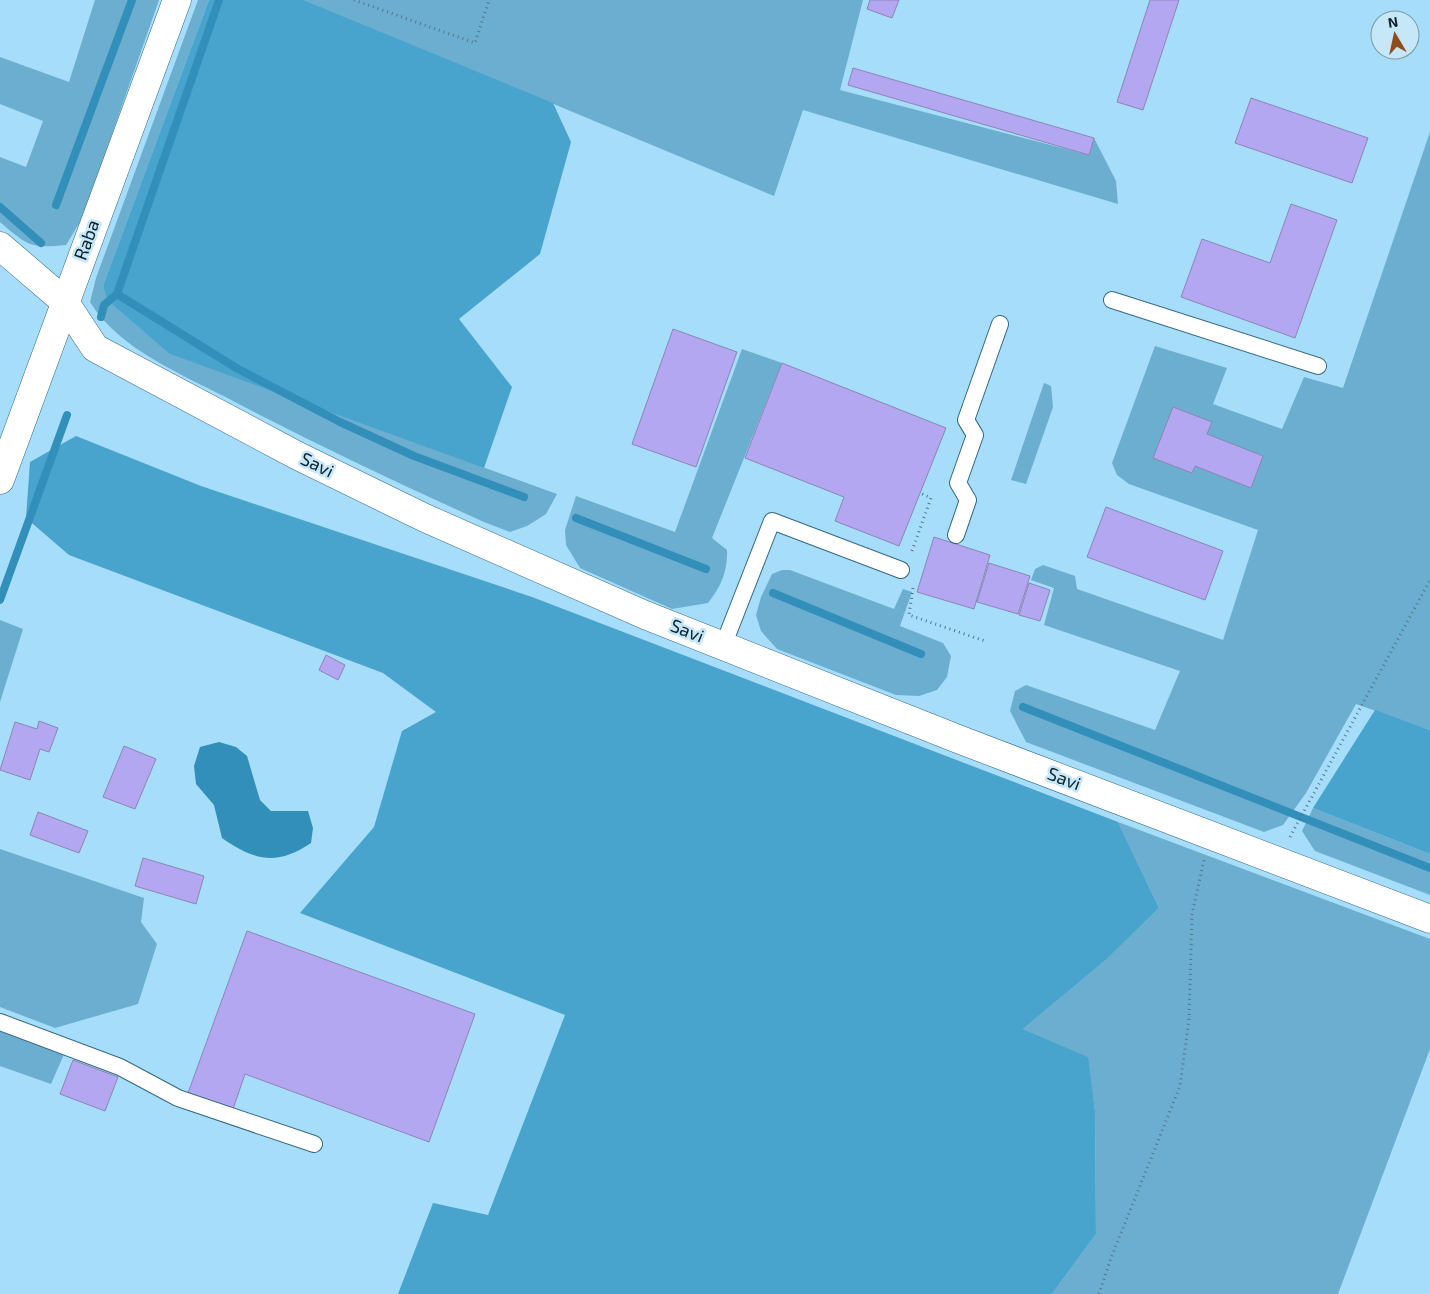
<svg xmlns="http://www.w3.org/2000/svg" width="1430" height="1294" font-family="'Exo 2',sans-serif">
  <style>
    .green { fill: #6caecf }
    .forest { fill: #48a3cd }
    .water { fill: #318fb9 }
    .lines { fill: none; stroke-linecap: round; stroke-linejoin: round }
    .stream { stroke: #318fb9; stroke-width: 8 }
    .building { fill: #b4a7f2; stroke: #8c85b3 }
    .service-casing { stroke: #346983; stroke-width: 18 }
    .tertiary-casing { stroke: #346983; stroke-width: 29 }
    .path { stroke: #52788b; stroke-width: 3; stroke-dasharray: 1 4; stroke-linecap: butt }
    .service { stroke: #fff; stroke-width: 16 }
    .tertiary { stroke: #fff; stroke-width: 28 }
    .labels { text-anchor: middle; stroke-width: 5; stroke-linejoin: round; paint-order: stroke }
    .street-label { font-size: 18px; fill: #0c222d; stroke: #c6e7f8 }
  </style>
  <rect width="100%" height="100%" fill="#a5ddfa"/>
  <!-- green -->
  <g class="green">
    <path d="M95 0H159L83 217 66 245C30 249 27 245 0 222V157L26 167 43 121 0 104V57L69 82Z"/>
    <path d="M198 0H209L103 286 107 300 171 354 557 494 546 514 527 526 510 532 484 522C400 484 317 445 235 402 186 376 119 350 90 302L96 278Z"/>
    <path d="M304 0H863L840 90 1089 155 1094 138 1116 181 1118 204 803 110 774 196Z"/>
    <path d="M1430 132V730L1356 704 1306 793 1283 825 1264 832 1026 742 1010 711 1015 691 1026 685 1155 730 1180 671 1044 625 1054 588 1031 580 1035 569 1043 565 1075 576 1077 589 1223 640 1258 530 1129 484 1117 475 1112 463 1155 346 1227 368 1213 404 1282 429 1304 377 1343 388Z"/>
    <path d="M742 349 782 363 712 538 727 550C728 570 721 587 708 603L672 609 580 568 566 545 565 530 576 496 675 532Z"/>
    <path d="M1044 383 1051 386 1053 407 1026 484 1011 480Z"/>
    <path d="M782 570H790L894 609 903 589 912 592 900 626 943 643 951 656 947 677 937 690 919 696 896 695 777 649 761 631 756 615 761 597 772 574Z"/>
    <path d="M0 620 23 629 0 702Z"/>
    <path d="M1313 808 1430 854V895L1315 851 1302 831Z"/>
    <path d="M1118 822 1430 939V1049L1338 1294H1052L1096 1234 1095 1111 1087 1057 1023 1029 1107 959 1159 908Z"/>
    <path d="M0 849 144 898 141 922 157 944 138 1004 55 1028 0 1007Z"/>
    <path d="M0 1028 65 1052 51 1084 0 1066Z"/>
  </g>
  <!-- forest -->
  <g class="forest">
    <path d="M209 0H304L553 103 571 142 540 254 459 319 512 387 484 468 170 354 107 300 103 286Z"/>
    <path d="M76 436 201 486 532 597 1118 822 1159 908 1107 959 1023 1029 1088 1057 1095 1111 1096 1234 1052 1294H398L433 1203 488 1215 565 1015 300 913 374 827 402 731 436 712 383 673 69 555 26 518 30 462Z"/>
    <path d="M1375 710 1430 730V854L1313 808Z"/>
  </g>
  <!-- water -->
  <path class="water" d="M219 742 236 747 247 756 260 800 271 811H308L313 828 311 843C277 866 255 861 222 838L214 805 196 784 194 766 200 747Z"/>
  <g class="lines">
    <!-- stream -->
    <g class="stream">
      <path d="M56 205 132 0"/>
      <path d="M0 207 41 243"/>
      <path d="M117 294 238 369 340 422 414 456 524 497"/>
      <path d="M101 317 104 305 117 294 219 0"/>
      <path d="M576 518 706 569"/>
      <path d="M773 593 921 654"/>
      <path d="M0 600 67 415"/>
      <path d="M1023 707 1430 868"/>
    </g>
  </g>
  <!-- building -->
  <g class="building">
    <path d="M870 0H899L892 18 867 9Z"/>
    <path d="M1150 0H1179L1143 110 1117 102Z"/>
    <path d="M853 68 1094 138 1089 155 848 85Z"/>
    <path d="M1251 98 1368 138 1352 183 1235 143Z"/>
    <path d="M1291 204 1337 220 1295 338 1181 297 1202 239 1270 263Z"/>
    <path d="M673 329 737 352 696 467 632 444Z"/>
    <path d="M782 363 946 428 899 546 835 521 844 497 745 458Z"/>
    <path d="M1173 407 1212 422 1207 434 1263 456 1251 488 1195 466 1192 473 1153 458Z"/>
    <path d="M1106 507 1223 551 1205 600 1087 557Z"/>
    <path d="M934 537 990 555 974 609 917 592Z"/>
    <path d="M989 563 1030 576 1018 614 977 602Z"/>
    <path d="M1029 583 1050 590 1040 621 1019 615Z"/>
    <path d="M326 655 345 665 338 680 319 670Z"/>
    <path d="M39 721 58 728 49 752 40 749 30 780 0 770 15 722 37 729Z"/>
    <path d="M124 746 156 759 135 809 103 797Z"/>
    <path d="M38 812 88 831 79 853 30 835Z"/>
    <path d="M143 858 204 876 196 904 135 886Z"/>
    <path d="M247 931 475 1014 429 1142 245 1074 233 1109 188 1093Z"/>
    <path d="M73 1060 118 1077 105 1111 60 1094Z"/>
  </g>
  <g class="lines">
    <!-- service casing -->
    <g class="service-casing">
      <g id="service">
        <path d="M1112 300 1318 366"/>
        <path d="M956 535 968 500 958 483 975 435 966 420 1000 324"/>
        <path d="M723 646 772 521 901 570"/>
        <path d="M0 1022 120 1067 178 1098 314 1144"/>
      </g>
    </g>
    <!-- tertiary casing -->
    <g class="tertiary-casing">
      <g id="tertiary">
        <path d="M0 246 64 301 95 348 298 456 425 518 645 615 958 739 1430 919"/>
        <path d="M0 480 177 0"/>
      </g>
    </g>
    <!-- path -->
    <g class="path">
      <path d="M354 0 475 43 489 0"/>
      <path d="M912 551 931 498 920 493"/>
      <path d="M913 588 909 615 985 641"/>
      <path d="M1290 837 1430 580"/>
      <path d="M1099 1294 1111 1258 1180 1086 1189 1019 1192 914 1204 860"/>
    </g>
    <!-- service -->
    <use href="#service" class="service"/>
    <!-- tertiary -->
    <use href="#tertiary" class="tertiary"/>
  </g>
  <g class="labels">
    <!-- street labels -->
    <g class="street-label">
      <text transform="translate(87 240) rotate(-70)" y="6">Raba</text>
      <text transform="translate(317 465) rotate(26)" y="6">Savi</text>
      <text transform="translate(687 631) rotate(22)" y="6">Savi</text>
      <text transform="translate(1064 779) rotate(21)" y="6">Savi</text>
    </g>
  </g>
  <!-- north arrow -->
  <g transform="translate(1395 35) rotate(351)"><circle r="24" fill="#c6e7f8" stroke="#7c98a7"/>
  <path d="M0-4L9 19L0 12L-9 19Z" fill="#8e4b1d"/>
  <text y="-8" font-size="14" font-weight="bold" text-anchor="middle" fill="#0c222d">N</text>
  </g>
</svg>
